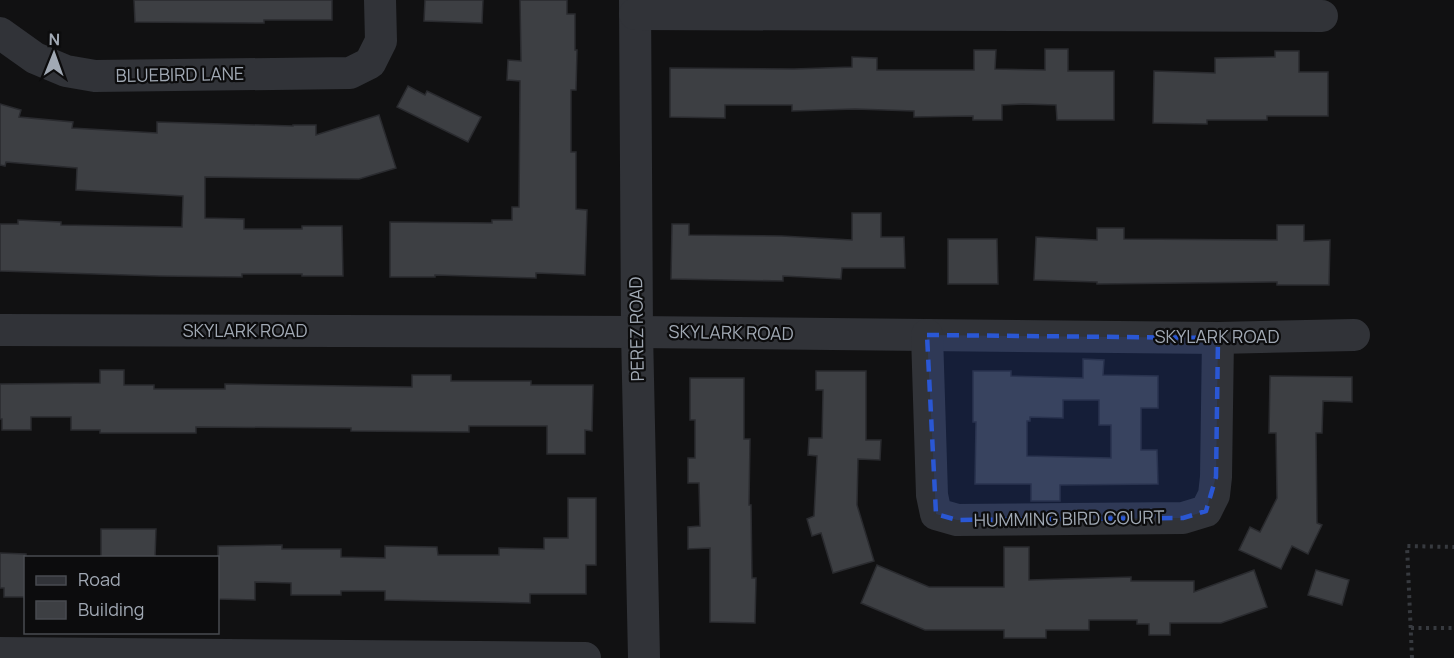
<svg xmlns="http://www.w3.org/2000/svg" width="1454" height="658" font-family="Manrope,sans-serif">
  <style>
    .building { fill: #3d3f43; stroke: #2a2b2f; stroke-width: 1.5; fill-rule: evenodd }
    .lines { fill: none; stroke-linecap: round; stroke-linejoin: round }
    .path { stroke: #373a3f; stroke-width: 4; stroke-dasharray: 3 4.5; stroke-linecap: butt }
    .minor { stroke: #313338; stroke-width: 32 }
    .marked { fill: #2a57d4; fill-opacity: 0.2; stroke: #2a57d4; stroke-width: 4.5; stroke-dasharray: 12 8; stroke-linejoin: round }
    .labels { text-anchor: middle; stroke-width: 4.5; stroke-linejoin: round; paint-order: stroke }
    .street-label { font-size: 18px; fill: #a1a9b4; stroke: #0c0c0d }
  </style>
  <rect width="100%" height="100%" fill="#111112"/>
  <!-- building -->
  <g class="building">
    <path d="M134 0H332V20H264V23L135 22Z"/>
    <path d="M425 0H483L482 23 424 21Z"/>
    <path d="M520 0H567V14H575V50H577L576 90H571V152H576V209L587 210 585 275 536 273V278L435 275V277H390V222L492 223V220H512V207H519L520 81 507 80 508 60 521 61Z"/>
    <path d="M1045 49H1068V71H1114V120H1057L1056 105 1023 104 1002 105V120H973V116L914 117V111L855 109 792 111V105H725V118L670 117V68L794 69 852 67V57L877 58V70H974V50H996L995 69 1045 70Z"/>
    <path d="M1275 51H1299V72H1328V116H1267V120H1207V124L1153 123 1154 71 1215 73V58L1275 57Z"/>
    <path d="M408 86 425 95 427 91 481 117 468 142 397 107Z"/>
    <path d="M0 104 21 110 19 117 73 122 72 128 157 133V122L293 126V125H316V135L379 115 396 168 359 179 205 177V218L244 219V229H302V226H342L343 276H302V274H242V277L159 276 0 271V224H18V220L61 222V225L182 227 183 196 76 190 77 168 6 162 5 166 0 165Z"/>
    <path d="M852 213H881V237H904L905 268H842L841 279 783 276V281L671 279 672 224H689V235L782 236 852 240Z"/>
    <path d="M1277 225H1304V241L1330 240 1329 285H1277V282L1097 284V282L1034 280 1036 237 1097 240V228H1124V239L1277 240Z"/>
    <path d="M948 239H997L998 284H948Z"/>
    <path d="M1083 359 1104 360 1103 375 1158 376V408H1141V450H1157L1158 484 1060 485V501H1031V484H975L976 422H973V371H1011V376L1083 378ZM1063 400H1099V425H1111V458L1027 456V421H1030V417L1063 418Z"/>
    <path d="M100 370H124V385H154V389H225V384L412 387V375H451V381H531V385H593L592 431 585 430V454H547V426H469V432L351 431V428L196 427V433H100V430H71V417H31V430H2V419H0V384L100 383Z"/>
    <path d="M816 371H866V440H881L880 460 858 459 857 505 874 561 833 573 821 533 812 536 807 519 814 516 817 456 808 455 809 438H822L823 390H816Z"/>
    <path d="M1270 376 1352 377V402L1323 401 1322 433H1316L1317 523 1322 525 1308 554 1292 546 1281 569 1239 550 1250 527 1260 532 1277 498 1276 433H1269Z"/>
    <path d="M690 378H744V439H750L749 505H751L752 578H756L755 623 710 622V548L688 549V527L700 526 699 483H688V458H695V420H690Z"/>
    <path d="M568 498H596V565H586V594H530V603L385 600V591H341V595H291V583L255 582V600L218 599V546L282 545V549H341V557L385 558V546L437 547 438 555H499V548L544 549V538H568Z"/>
    <path d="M101 529H156L155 558H101Z"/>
    <path d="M1004 547H1029V580L1131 577V581H1194V592L1254 570 1267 607 1221 623H1170V635H1149V624H1137V620H1089V630H1046V638H1004V630H925L861 603 877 565 929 587H1004Z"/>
    <path d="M0 553 26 554V597H4V588H0Z"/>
    <path d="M1316 570 1349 580 1342 605 1308 595Z"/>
  </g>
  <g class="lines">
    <!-- path -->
    <g class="path">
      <path d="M1411 628H1454"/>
      <path d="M1412 658 1407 546 1454 547"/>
    </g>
    <!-- minor -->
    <g class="minor">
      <path d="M635 0 637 332 644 658"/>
      <path d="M635 14 1322 16"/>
      <path d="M0 33 35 58 66 71 95 76 350 73 370 63 381 41 380 0"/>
      <path d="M0 330 637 332 1218 338 1354 335"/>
      <path d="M927 335 932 495 936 514 957 520 1183 518 1206 511 1214 495 1216 477 1218 338"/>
      <path d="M0 653 585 658"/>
    </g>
  </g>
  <!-- marked area -->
  <path class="marked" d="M927 335 1218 338 1216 477 1206 511 1183 518 957 520 936 514Z"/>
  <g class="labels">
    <!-- street labels -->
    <g class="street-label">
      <text transform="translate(180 75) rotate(-1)" y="6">BLUEBIRD LANE</text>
      <text transform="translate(637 329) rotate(-91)" y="6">PEREZ ROAD</text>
      <text x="245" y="337">SKYLARK ROAD</text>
      <text transform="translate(731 333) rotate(1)" y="6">SKYLARK ROAD</text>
      <text x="1217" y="343">SKYLARK ROAD</text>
      <text transform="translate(1069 519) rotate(-1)" y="6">HUMMING BIRD COURT</text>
    </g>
  </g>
  <!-- legend -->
  <rect x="24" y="556" width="195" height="78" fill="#0c0c0d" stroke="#484b50" stroke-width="1.5"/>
  <rect x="36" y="576" width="30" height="9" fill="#313338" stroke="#484b50" stroke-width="1.5"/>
  <text x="78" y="586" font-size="18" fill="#a1a9b4">Road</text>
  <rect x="36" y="601" width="30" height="18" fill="#3d3f43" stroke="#484b50" stroke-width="1.5"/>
  <text x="78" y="616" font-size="18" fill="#a1a9b4">Building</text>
  <!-- north arrow -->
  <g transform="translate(54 54) rotate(1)" stroke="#0c0c0d" stroke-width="4.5" paint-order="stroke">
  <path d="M0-4.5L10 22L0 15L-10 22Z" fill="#a1a9b4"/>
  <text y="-9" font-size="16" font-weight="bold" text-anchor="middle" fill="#a1a9b4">N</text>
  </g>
</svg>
